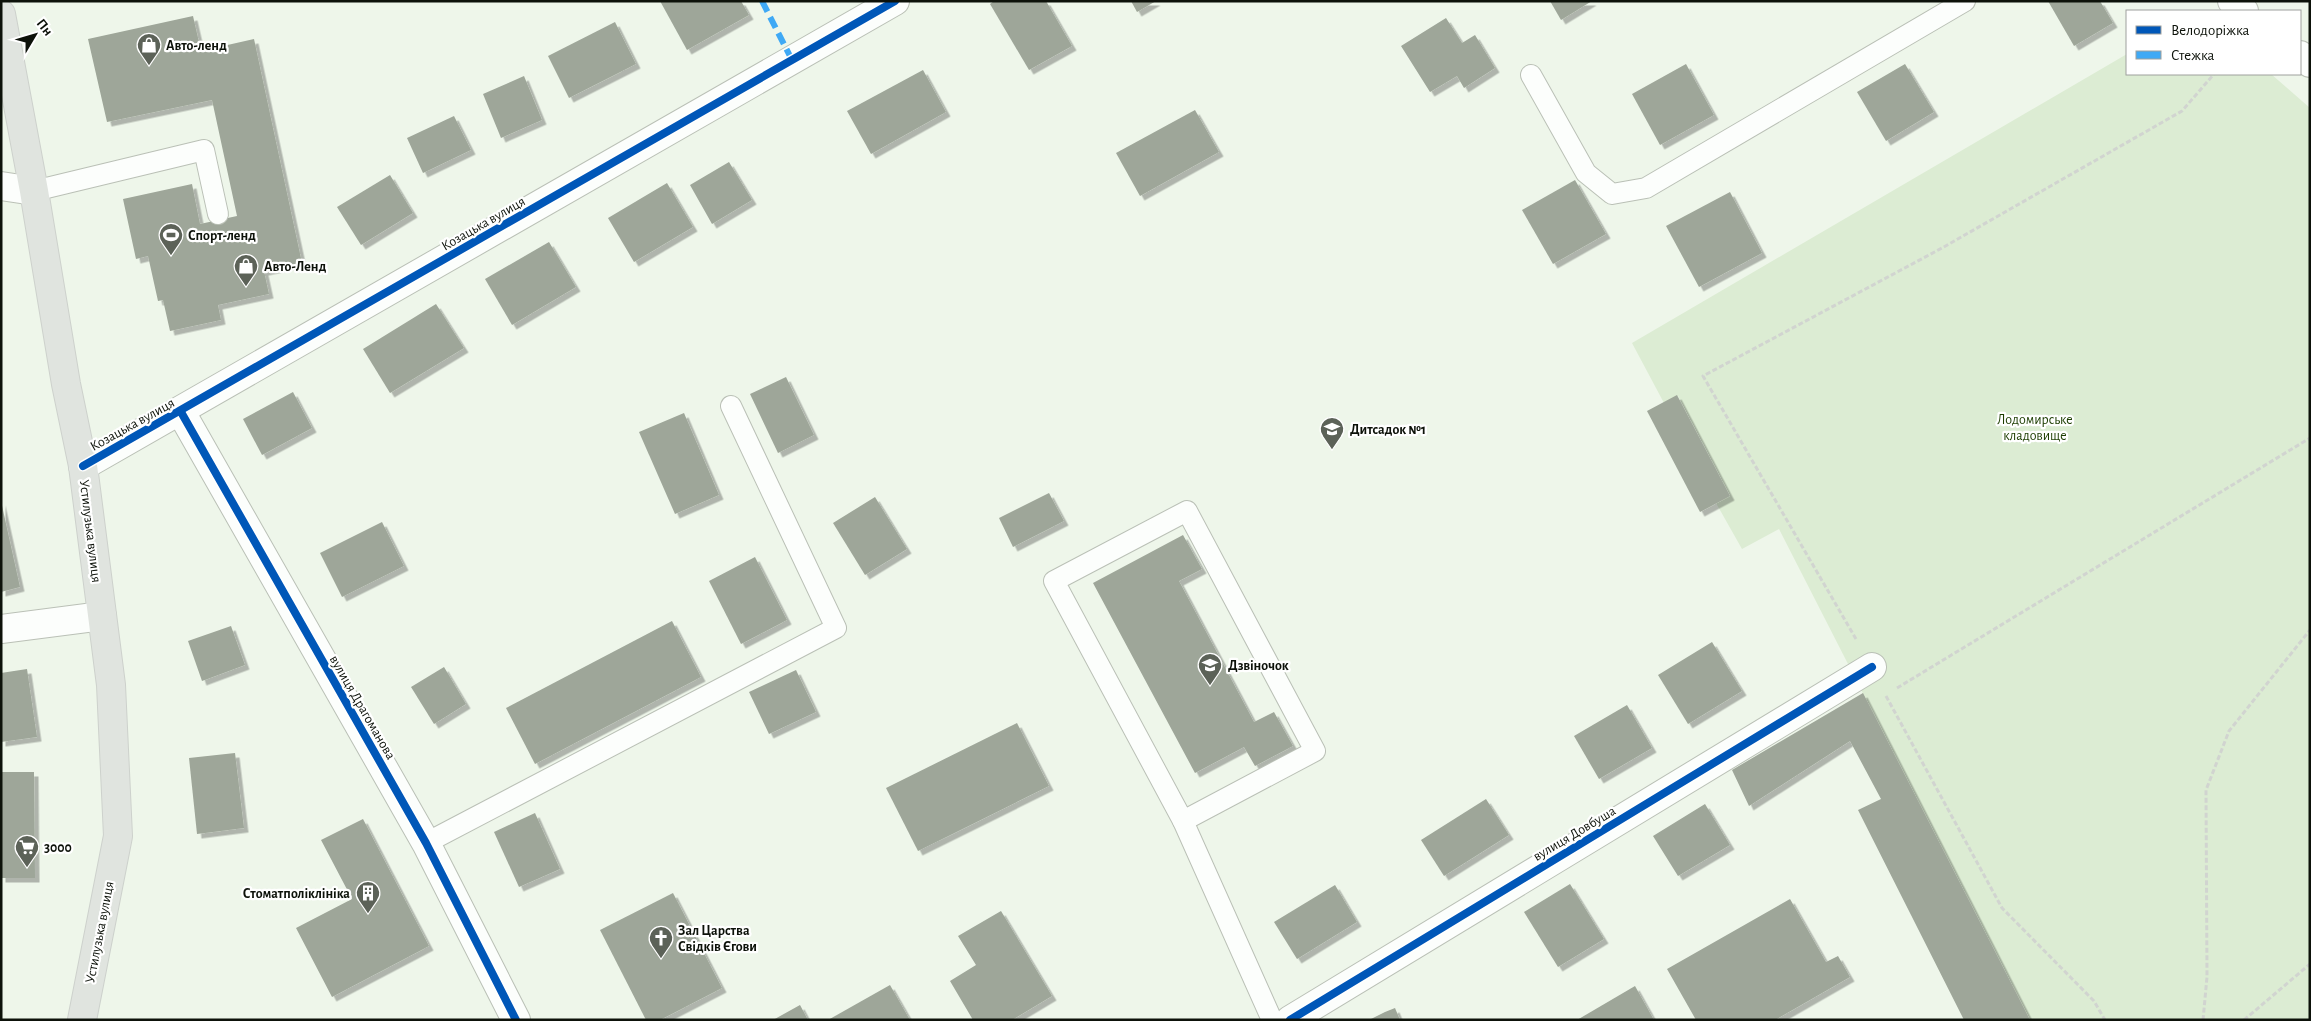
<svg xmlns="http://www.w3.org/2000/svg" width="2311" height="1021" font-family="'Alegreya Sans',sans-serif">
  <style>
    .green { fill: #dcecd3 }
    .building { fill: #9ea699; filter: url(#shadow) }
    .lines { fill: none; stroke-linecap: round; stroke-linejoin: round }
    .service-casing { stroke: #bac0b6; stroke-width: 22 }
    .minor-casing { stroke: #bac0b6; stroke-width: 30 }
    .tertiary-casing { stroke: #bac0b6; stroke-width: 30 }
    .primary-casing { stroke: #cdd1cc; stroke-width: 30 }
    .path { stroke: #d1d4d0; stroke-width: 3; stroke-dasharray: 5 2.5; stroke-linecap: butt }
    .service { stroke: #fcfefc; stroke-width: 20 }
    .minor { stroke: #fcfefc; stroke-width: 28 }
    .tertiary { stroke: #fcfefc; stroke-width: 28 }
    .primary { stroke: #e0e4df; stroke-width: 28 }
    .quiet { stroke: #3fa9f5; stroke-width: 6; stroke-dasharray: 12 6; stroke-linecap: butt }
    .cycleway-casing { stroke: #fff; stroke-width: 11 }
    .cycleway { stroke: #0057b8; stroke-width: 8 }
    .labels { text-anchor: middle; stroke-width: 4.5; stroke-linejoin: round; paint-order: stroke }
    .poi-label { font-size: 14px; font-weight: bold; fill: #0d120a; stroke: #fff; text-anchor: start }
    .street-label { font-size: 14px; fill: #0d120a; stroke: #fff }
    .park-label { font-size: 14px; fill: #1c3d00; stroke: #fff }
  </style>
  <defs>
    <filter id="shadow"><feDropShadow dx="4.5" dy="4.5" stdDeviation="0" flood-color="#0004"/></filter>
  </defs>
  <rect width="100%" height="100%" fill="#eef6ea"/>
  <!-- green -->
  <path class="green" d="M2127 54V74H2271L2310 108V1020H2030L1779 529 1742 549 1716 503 1730 496 1678 396 1664 403 1632 343Z"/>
  <!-- building -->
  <g class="building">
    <path d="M660 1H741L749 15 687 50Z"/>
    <path d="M994 1H1046L1072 46 1029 70 990 4Z"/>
    <path d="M1131 1H1156L1137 12Z"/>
    <path d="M1550 1H1592L1561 20Z"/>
    <path d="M2048 1H2100L2113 23 2074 46Z"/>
    <path d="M193 16 201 51 254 39 302 263 264 271 269 294 218 305 221 320 170 331 163 300 158 301 148 256 136 259 123 199 192 184 200 224 237 216 212 100 107 122 88 39Z"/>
    <path d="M1446 18 1462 43 1475 35 1495 68 1464 88 1457 76 1430 92 1401 46Z"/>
    <path d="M615 22 636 64 569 98 548 56Z"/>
    <path d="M1686 64 1714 115 1660 145 1632 94Z"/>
    <path d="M1905 64 1934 112 1886 141 1857 92Z"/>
    <path d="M923 70 946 112 871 154 847 111Z"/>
    <path d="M524 76 542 120 501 138 483 94Z"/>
    <path d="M1195 110 1219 152 1140 196 1116 153Z"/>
    <path d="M454 116 471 150 423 173 407 138Z"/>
    <path d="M729 162 752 200 712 224 690 185Z"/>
    <path d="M390 175 413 213 361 245 337 207Z"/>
    <path d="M1575 180 1606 234 1553 264 1522 210Z"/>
    <path d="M667 183 693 227 634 262 608 218Z"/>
    <path d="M1730 192 1762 253 1699 287 1666 226Z"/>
    <path d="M549 242 576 287 512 325 485 279Z"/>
    <path d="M436 304 464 348 390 393 363 349Z"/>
    <path d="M786 377 814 435 778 453 750 394Z"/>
    <path d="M293 392 312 428 262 455 243 419Z"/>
    <path d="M1677 395 1730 496 1700 512 1647 411Z"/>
    <path d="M684 413 719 495 675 514 639 432Z"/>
    <path d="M1049 493 1064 521 1013 547 999 518Z"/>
    <path d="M875 497 907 549 865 575 833 523Z"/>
    <path d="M1 501 20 587 1 592Z"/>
    <path d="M382 522 404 566 342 597 320 553Z"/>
    <path d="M1183 535 1202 569 1179 581 1254 722 1274 712 1293 746 1255 766 1244 747 1195 773 1093 583Z"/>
    <path d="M755 557 787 620 741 644 709 581Z"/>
    <path d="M672 621 701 677 535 764 506 708Z"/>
    <path d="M231 626 245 665 202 681 188 641Z"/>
    <path d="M1712 642 1742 691 1688 724 1658 675Z"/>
    <path d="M444 667 466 704 434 724 411 687Z"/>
    <path d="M27 669 37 737 1 742V673Z"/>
    <path d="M796 670 816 712 769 734 749 692Z"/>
    <path d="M1863 693 2030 1020H1964L1858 810 1881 799 1850 741 1749 806 1732 770Z"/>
    <path d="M1627 705 1652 748 1599 779 1574 736Z"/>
    <path d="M1017 723 1049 786 918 851 886 788Z"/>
    <path d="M235 753 244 828 197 834 189 758Z"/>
    <path d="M1 772H34L35 878H1Z"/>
    <path d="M1486 799 1509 835 1444 876 1421 840Z"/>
    <path d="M1705 804 1730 845 1678 876 1653 836Z"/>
    <path d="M535 813 560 869 519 887 494 832Z"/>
    <path d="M363 819 429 946 332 997 296 928 352 899 321 840Z"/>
    <path d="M1570 884 1604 939 1558 967 1524 912Z"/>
    <path d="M1335 885 1357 922 1297 959 1274 922Z"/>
    <path d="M673 893 722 988 660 1020H646L600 930Z"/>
    <path d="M1790 899 1826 962 1838 956 1850 977 1775 1020H1696L1667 969Z"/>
    <path d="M1001 911 1052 996 1012 1020H973L950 981 976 965 958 936Z"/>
    <path d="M890 985 910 1020H828Z"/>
    <path d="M1635 986 1654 1020H1577Z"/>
    <path d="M800 1005 808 1020H773Z"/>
    <path d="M1395 1008 1400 1020H1369L1385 1012Z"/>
  </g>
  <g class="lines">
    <!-- service casing -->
    <g class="service-casing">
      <g id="service">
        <path d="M1531 75 1586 173 1612 194 1646 188 1965 1"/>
        <path d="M34 191 204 150 218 214"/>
        <path d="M1187 511 1315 751 1183 821 1054 581Z"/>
        <path d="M1183 821 1272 1020"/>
        <path d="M426 843 836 628 731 406"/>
      </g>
    </g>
    <!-- minor casing -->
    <g class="minor-casing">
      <g id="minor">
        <path d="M1 186 34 191"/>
        <path d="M1 629 102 616"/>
        <path d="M1290 1020 1872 667"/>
      </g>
    </g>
    <!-- tertiary casing -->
    <g class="tertiary-casing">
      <g id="tertiary">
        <path d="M2232 1 2244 11"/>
        <path d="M2300 55 2310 63"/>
        <path d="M181 412 426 843 516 1020"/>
        <path d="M83 466 895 1"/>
      </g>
    </g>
    <!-- primary casing -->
    <g class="primary-casing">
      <path id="primary" d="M1 14 34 191 66 384 83 466 111 685 118 836 82 1020"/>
    </g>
    <!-- path -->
    <g class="path">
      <path d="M1856 639 1703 376 1942 248 2182 111 2214 74"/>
      <path d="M1897 688 2310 438"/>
      <path d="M1886 696 2002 908 2094 1001 2105 1020"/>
      <path d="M2203 1020 2207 977 2206 790 2229 731 2310 630"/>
      <path d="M2244 1020 2310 964"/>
    </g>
    <!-- service -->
    <use href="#service" class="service"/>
    <!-- minor -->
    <use href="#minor" class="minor"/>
    <!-- tertiary -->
    <use href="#tertiary" class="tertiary"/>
    <!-- primary -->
    <use href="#primary" class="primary"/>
    <!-- quiet -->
    <path class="quiet" d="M762 1 792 60"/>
    <!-- cycleway casing -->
    <g class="cycleway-casing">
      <g id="cycleway">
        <path d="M181 412 426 843 516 1020"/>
        <path d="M83 466 895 1"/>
        <path d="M1290 1020 1872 667"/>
      </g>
    </g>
    <!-- cycleway -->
    <use href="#cycleway" class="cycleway"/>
  </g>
  <!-- icons -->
  <defs>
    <g id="shop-pin" transform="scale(1.25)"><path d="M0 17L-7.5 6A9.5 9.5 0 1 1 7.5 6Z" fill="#5c6258" stroke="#fff"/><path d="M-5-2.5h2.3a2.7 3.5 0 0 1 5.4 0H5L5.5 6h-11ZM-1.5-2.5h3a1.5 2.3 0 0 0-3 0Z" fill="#fff"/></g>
    <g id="stadium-pin" transform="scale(1.25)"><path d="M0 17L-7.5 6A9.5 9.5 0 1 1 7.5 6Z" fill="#5c6258" stroke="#fff"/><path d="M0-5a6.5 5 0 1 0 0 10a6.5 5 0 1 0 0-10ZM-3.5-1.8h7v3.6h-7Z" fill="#fff"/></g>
    <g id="school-pin" transform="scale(1.25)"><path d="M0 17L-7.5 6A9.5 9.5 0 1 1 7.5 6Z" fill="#5c6258" stroke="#fff"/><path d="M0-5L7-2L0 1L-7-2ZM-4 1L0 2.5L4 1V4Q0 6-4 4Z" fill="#fff"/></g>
    <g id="supermarket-pin" transform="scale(1.25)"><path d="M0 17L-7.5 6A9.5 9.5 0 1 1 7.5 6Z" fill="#5c6258" stroke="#fff"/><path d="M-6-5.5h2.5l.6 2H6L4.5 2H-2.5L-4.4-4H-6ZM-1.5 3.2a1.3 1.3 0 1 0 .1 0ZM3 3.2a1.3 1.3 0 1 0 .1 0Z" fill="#fff"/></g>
    <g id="building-pin" transform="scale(1.25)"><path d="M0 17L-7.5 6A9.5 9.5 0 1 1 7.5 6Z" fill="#5c6258" stroke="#fff"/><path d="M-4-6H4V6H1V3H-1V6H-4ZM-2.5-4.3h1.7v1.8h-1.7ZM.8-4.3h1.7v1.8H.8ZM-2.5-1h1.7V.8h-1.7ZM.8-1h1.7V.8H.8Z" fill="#fff"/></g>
    <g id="church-pin" transform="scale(1.25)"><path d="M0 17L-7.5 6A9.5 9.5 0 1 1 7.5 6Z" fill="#5c6258" stroke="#fff"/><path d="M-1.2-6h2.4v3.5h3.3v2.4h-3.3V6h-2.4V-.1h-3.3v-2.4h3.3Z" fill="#fff"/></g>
  </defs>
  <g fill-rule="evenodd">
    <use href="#shop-pin" x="149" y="45"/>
    <use href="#stadium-pin" x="171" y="235"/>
    <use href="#shop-pin" x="246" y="266"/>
    <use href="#school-pin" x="1332" y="429"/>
    <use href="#school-pin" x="1210" y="665"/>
    <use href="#supermarket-pin" x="27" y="847"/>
    <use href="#building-pin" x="368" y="893"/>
    <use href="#church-pin" x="661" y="938"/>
  </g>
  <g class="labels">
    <!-- poi labels -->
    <g class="poi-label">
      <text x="166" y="50">Авто-ленд</text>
      <text x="188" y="240">Спорт-ленд</text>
      <text x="264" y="271">Авто-Ленд</text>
      <text x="1350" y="434">Дитсадок №1</text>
      <text x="1228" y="670">Дзвіночок</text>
      <text x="44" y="852">3000</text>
      <text x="350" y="898" text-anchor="end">Стоматполіклініка</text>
      <text x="678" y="935">Зал Царства<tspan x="678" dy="16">Свідків Єгови</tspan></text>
    </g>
    <!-- street labels -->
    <g class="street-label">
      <text transform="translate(483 223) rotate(-30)" y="5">Козацька вулиця</text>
      <text transform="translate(132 424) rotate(-29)" y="5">Козацька вулиця</text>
      <text transform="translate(91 531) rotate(83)" y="5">Устилузька вулиця</text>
      <text transform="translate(363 707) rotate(60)" y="5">вулиця Драгоманова</text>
      <text transform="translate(1574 833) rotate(-31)" y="5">вулиця Довбуша</text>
      <text transform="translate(99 932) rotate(-79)" y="5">Устилузька вулиця</text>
    </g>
    <!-- park labels -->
    <g class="park-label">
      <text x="2035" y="424">Лодомирське<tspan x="2035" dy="16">кладовище</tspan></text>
    </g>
  </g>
  <!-- border -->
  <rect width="2311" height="1021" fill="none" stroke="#0d120a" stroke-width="5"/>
  <!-- legend -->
  <rect x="2126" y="10" width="175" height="65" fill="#ffffff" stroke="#9ea09d"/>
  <rect x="2136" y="26" width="25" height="8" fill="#0057b8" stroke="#9ea09d"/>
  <text x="2171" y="35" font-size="15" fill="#0d120a">Велодоріжка</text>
  <rect x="2136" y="51" width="25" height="8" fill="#3fa9f5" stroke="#9ea09d"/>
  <text x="2171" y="60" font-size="15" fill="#0d120a">Стежка</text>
  <!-- north arrow -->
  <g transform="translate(35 35) rotate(52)" stroke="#ffffff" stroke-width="4" paint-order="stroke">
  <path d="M0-4L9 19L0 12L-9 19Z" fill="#0d120a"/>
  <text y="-8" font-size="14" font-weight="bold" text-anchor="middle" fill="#0d120a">Пн</text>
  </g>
</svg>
